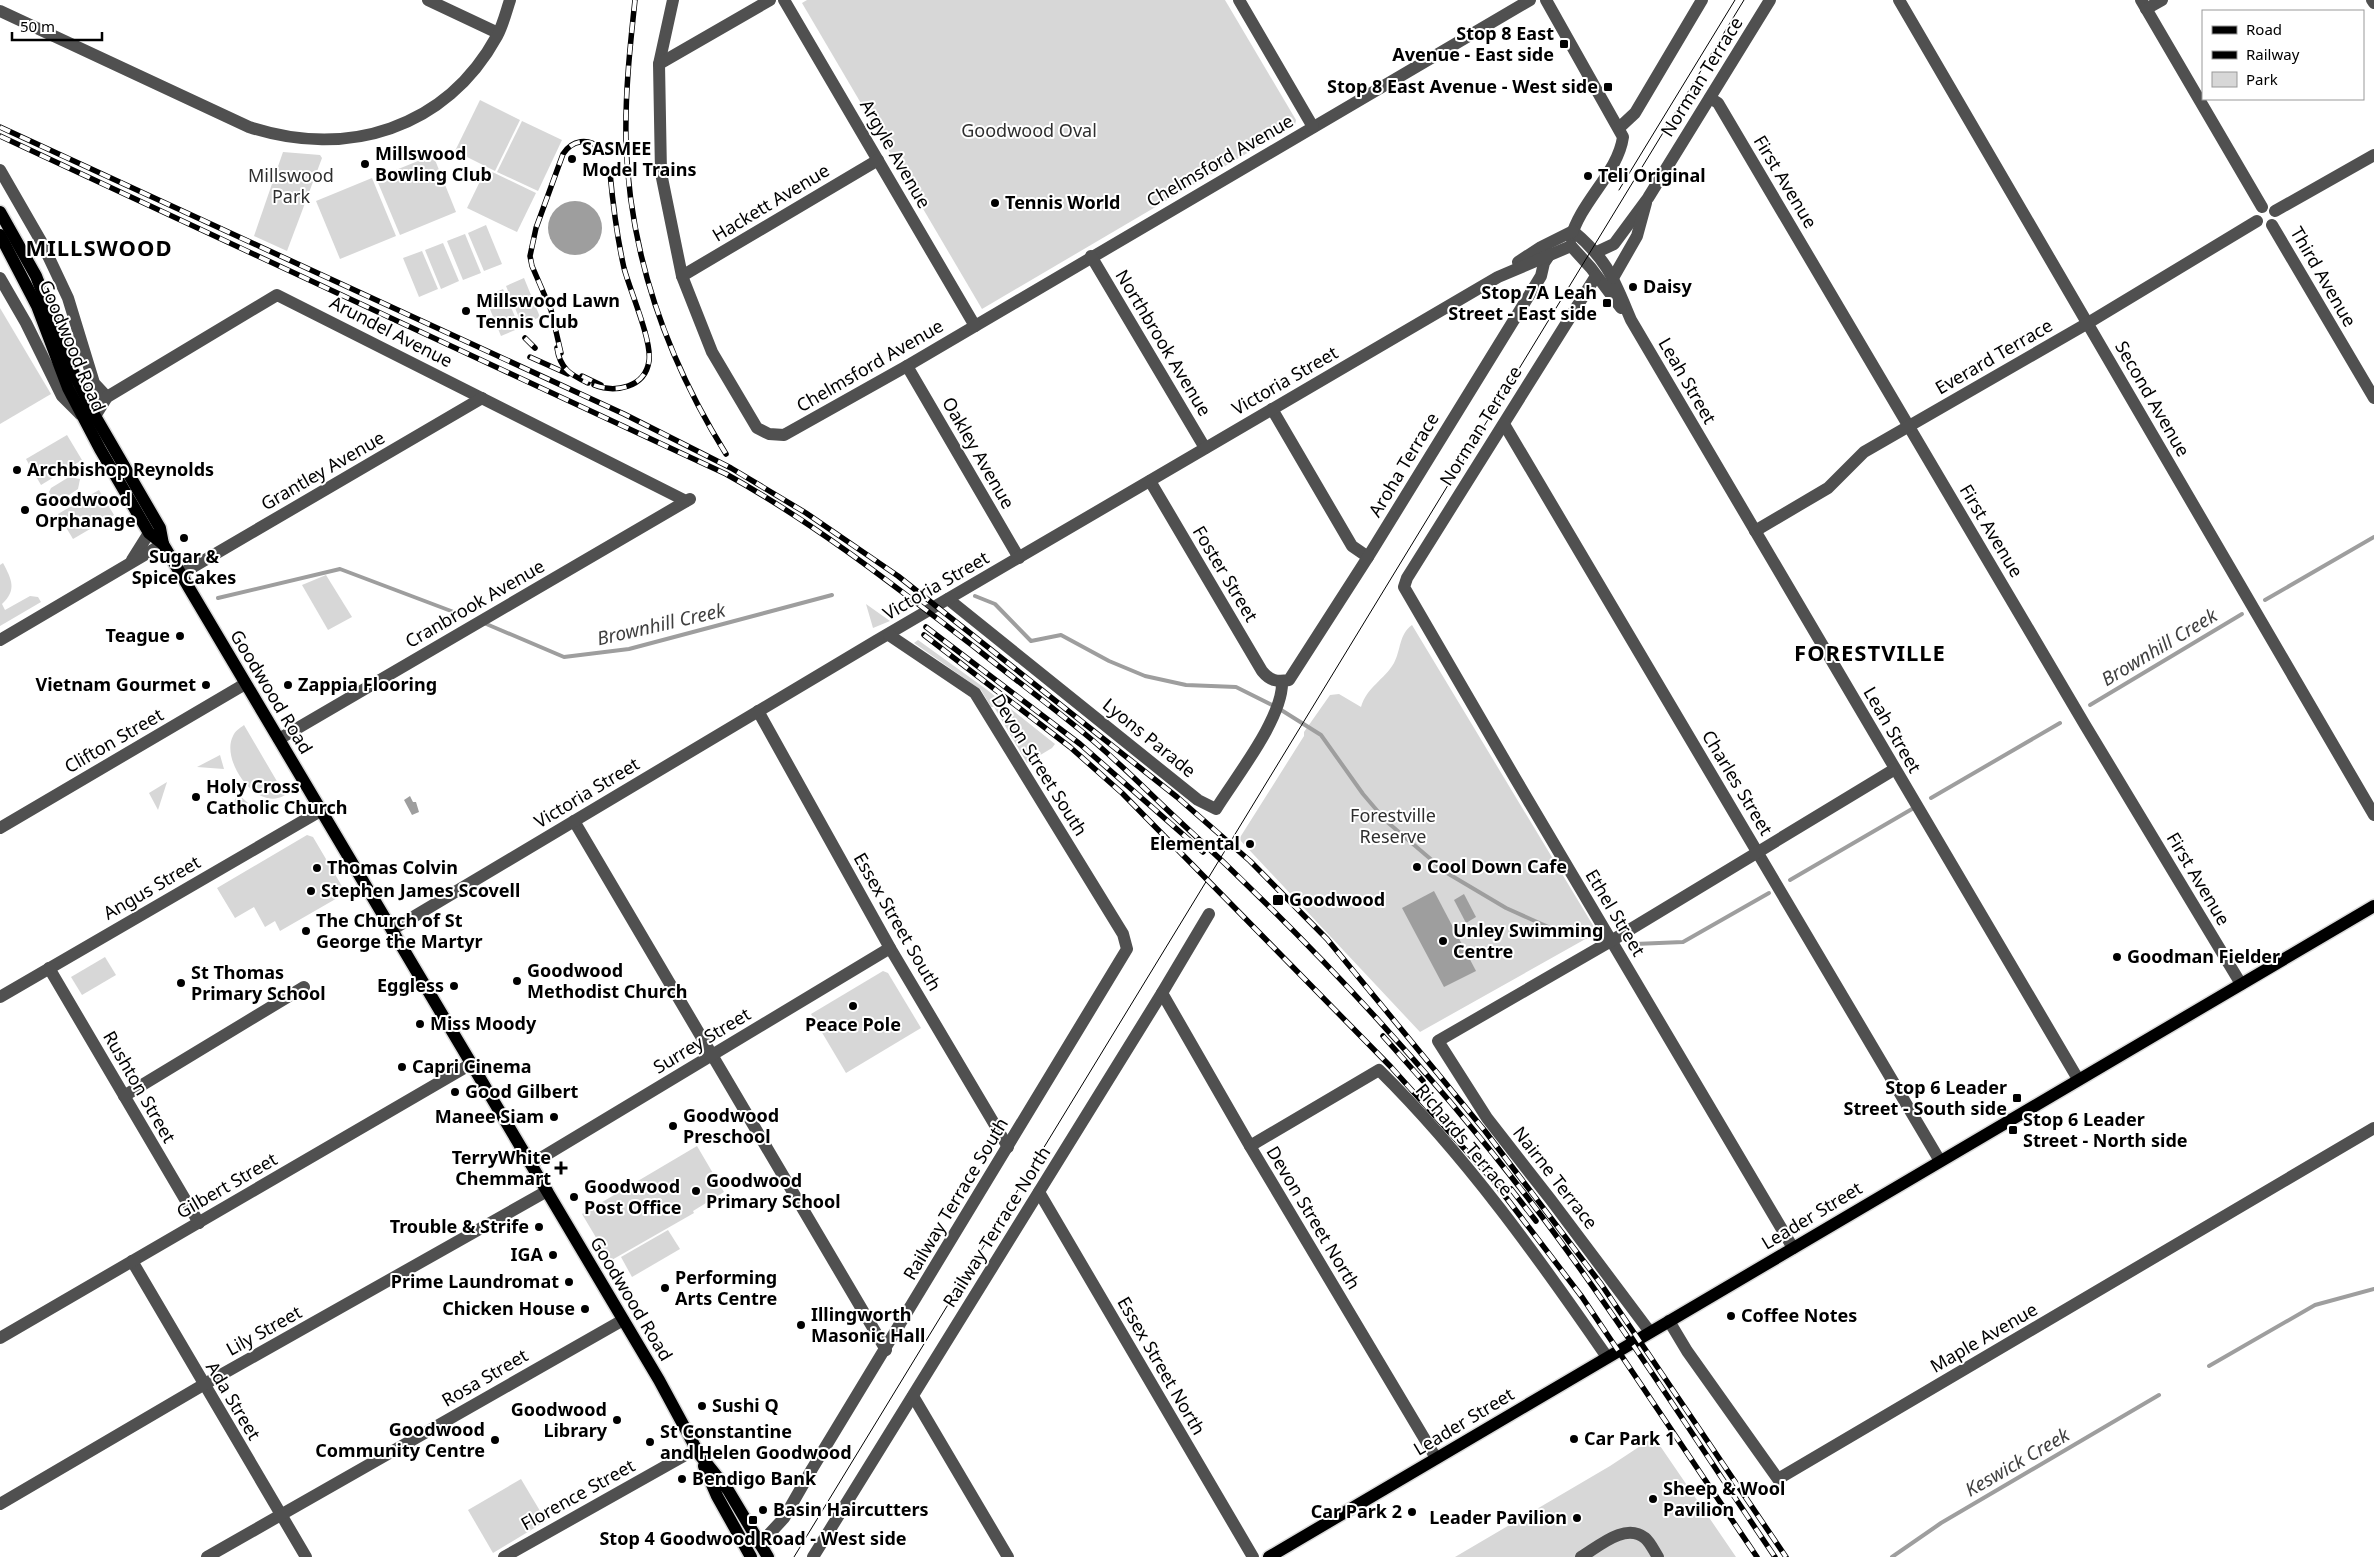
<svg xmlns="http://www.w3.org/2000/svg" width="2374" height="1557" font-family="'Noto Sans',sans-serif">
  <style>
    .green { fill: #d7d7d7 }
    .water { fill: #9e9e9e }
    .lines { fill: none; stroke-linecap: round; stroke-linejoin: round }
    .stream { stroke: #9e9e9e; stroke-width: 4 }
    .major-casing { stroke: #dbdbdb; stroke-width: 15 }
    .minor { stroke: #505050; stroke-width: 12 }
    .major { stroke: #000; stroke-width: 12 }
    .tram { stroke: #000; stroke-width: 1 }
    .rail-casing { stroke: #000; stroke-width: 5.5 }
    .rail { stroke: #fff; stroke-width: 4; stroke-dasharray: 11; stroke-linecap: butt }
    .poi-dot { fill: #000; stroke: #fff; stroke-width: 2 }
    .labels { text-anchor: middle; stroke-width: 4; stroke-linejoin: round; paint-order: stroke }
    .poi-label { font-size: 18px; font-weight: bold; fill: #000; stroke: #fff; text-anchor: start }
    .street-label { font-size: 18px; fill: #000; stroke: #fff }
    .park-label { font-size: 18px; fill: #2e2e2e; stroke: #fff }
    .water-label { font-size: 19px; font-style: italic; fill: #3f3f3f; stroke: #fff }
    .district-label { font-size: 22px; font-weight: bold; letter-spacing: 1px; fill: #000; stroke: #fff }
  </style>
  <rect width="100%" height="100%" fill="#fff"/>
  <!-- green -->
  <g class="green">
    <path d="M807 0H1225L1296 120 1295 125 982 309 802 3Z"/>
    <path d="M480 100 520 120 495 171 455 151Z"/>
    <path d="M522 121 562 140 538 191 497 172Z"/>
    <path d="M283 152 320 155 322 158 287 251 254 236Z"/>
    <path d="M433 155 456 212 400 235 376 178Z"/>
    <path d="M486 169 536 193 517 232 467 208Z"/>
    <path d="M372 178 396 236 340 259 316 201Z"/>
    <path d="M486 225 502 264 484 271 468 233Z"/>
    <path d="M465 234 481 273 463 280 447 241Z"/>
    <path d="M443 243 459 281 441 289 425 250Z"/>
    <path d="M422 251 438 289 419 297 403 258Z"/>
    <path d="M524 278 540 317 522 325 506 286Z"/>
    <path d="M503 289 520 328 501 336 485 297Z"/>
    <path d="M0 308 51 394 0 424Z"/>
    <path d="M67 435 82 460 41 485 26 459Z"/>
    <path d="M69 477 80 479 78 489 60 501H54L49 492 51 488Z"/>
    <path d="M99 490 114 515 73 539 58 514Z"/>
    <path d="M3 563C12 580 17 590 2 604L5 610 30 596 38 597 41 602 0 626V565Z"/>
    <path d="M326 575 352 617 328 630 302 585Z"/>
    <path d="M866 604 890 621 873 628Z"/>
    <path d="M1412 625 1594 927 1589 937 1420 1032 1239 839 1304 736V732L1330 695 1339 694 1361 707C1367 687 1384 680 1394 663 1401 650 1399 634 1412 625Z"/>
    <path d="M918 640 986 689 1055 744 1052 748 1027 763 994 707H991L981 690 914 643Z"/>
    <path d="M244 725 285 795C257 813 220 760 233 736 235 731 240 728 244 725Z"/>
    <path d="M220 755 224 769 197 767Z"/>
    <path d="M167 782 158 810 149 793Z"/>
    <path d="M238 794 248 803 226 817Z"/>
    <path d="M307 835 313 837 346 893 280 931 275 921 265 927 254 907 235 918 217 888Z"/>
    <path d="M105 957 116 975 82 995 71 977Z"/>
    <path d="M883 971 888 973 921 1028 846 1073 811 1014Z"/>
    <path d="M697 1146 724 1192 693 1211 694 1213 610 1261 582 1214Z"/>
    <path d="M668 1230 680 1249 632 1277 621 1257Z"/>
    <path d="M1654 1437 1736 1557H1455L1610 1466Z"/>
    <path d="M521 1479 546 1521 493 1553 468 1510Z"/>
  </g>
  <!-- water -->
  <g class="water">
    <circle cx="575" cy="228" r="27"/>
    <path d="M410 796 413 802H416L419 812 412 815 404 800Z"/>
    <path d="M1434 891 1476 971 1444 987 1402 908Z"/>
    <path d="M1464 894 1476 917 1466 923 1454 900Z"/>
  </g>
  <g class="lines">
    <!-- stream -->
    <g class="stream">
      <path d="M975 596 995 604 1031 641 1061 635 1109 661 1145 676 1186 685 1236 687 1278 708 1321 735 1363 794 1386 821 1447 873 1506 908 1555 930 1589 937"/>
      <path d="M218 598 340 569 459 614"/>
      <path d="M2265 600 2374 537"/>
      <path d="M484 623 564 657 629 649 832 595"/>
      <path d="M2090 705 2242 614"/>
      <path d="M1931 798 2060 723"/>
      <path d="M1790 880 1912 809"/>
      <path d="M1635 944 1683 942 1769 893"/>
      <path d="M2209 1366 2315 1305 2374 1289"/>
      <path d="M1892 1557 1941 1523 2159 1395"/>
    </g>
    <!-- major casing -->
    <g class="major-casing">
      <g id="major">
        <path d="M0 212 36 276 74 374 95 416 160 528 163 544 659 1380 699 1454 728 1490 768 1557"/>
        <path d="M0 235 37 306 68 388 100 449 149 533 163 544"/>
        <path d="M704 1466 717 1496 751 1557"/>
        <path d="M1269 1557 2374 906"/>
      </g>
    </g>
    <!-- minor -->
    <g class="minor">
      <path d="M428 0 498 33"/>
      <path d="M673 0 659 64 661 173 682 276 712 352 757 428 769 434 784 435 907 366 1530 0"/>
      <path d="M784 0 975 326"/>
      <path d="M1239 0 1313 127"/>
      <path d="M1546 0 1623 137C1618 173 1580 202 1571 238"/>
      <path d="M1899 0 2374 815"/>
      <path d="M2141 0 2262 207"/>
      <path d="M2372 0 2374 3"/>
      <path d="M2146 9 2162 0"/>
      <path d="M0 11 249 127C347 159 446 129 497 36 503 25 506 12 510 0"/>
      <path d="M659 64 770 0"/>
      <path d="M1710 98 1718 103 2085 725 2241 984"/>
      <path d="M1620 127 1635 113 1702 0"/>
      <path d="M0 170 42 243 68 298 94 383 107 397"/>
      <path d="M2275 211 2374 155"/>
      <path d="M2272 225 2374 398"/>
      <path d="M1573 231C1608 260 1614 280 1631 320L2078 1079"/>
      <path d="M1571 246 1591 268 1621 308"/>
      <path d="M1597 252 1614 244 1648 198 1770 0"/>
      <path d="M1091 256 1205 448"/>
      <path d="M1518 262 1541 247 1573 231"/>
      <path d="M682 276 878 160"/>
      <path d="M1596 276 1407 578 1404 587 1515 778 1793 1248"/>
      <path d="M0 278 26 323 62 396 80 414"/>
      <path d="M1613 278 1637 236 1646 203"/>
      <path d="M907 366 1019 558"/>
      <path d="M1272 409 1352 546 1368 557"/>
      <path d="M95 416 107 397 277 295 686 501"/>
      <path d="M1504 424 1940 1161"/>
      <path d="M1150 481 1262 671C1270 681 1277 682 1289 680L1368 557 1541 276 1544 263 1550 254"/>
      <path d="M1755 531 1828 488 1864 452 2088 323 2257 221"/>
      <path d="M132 560 149 533"/>
      <path d="M181 574 482 398"/>
      <path d="M948 599 1198 800 1216 809C1235 778 1284 717 1282 681"/>
      <path d="M0 640 163 544"/>
      <path d="M758 711 890 948 1008 1147"/>
      <path d="M279 739 690 499"/>
      <path d="M574 821 886 1350"/>
      <path d="M0 828 245 684"/>
      <path d="M393 929 876 641 1498 277 1571 246"/>
      <path d="M49 968 199 1223"/>
      <path d="M1162 993 1250 1146 1436 1458"/>
      <path d="M0 997 322 810"/>
      <path d="M124 1096 304 987"/>
      <path d="M1250 1146 1379 1070C1466 1156 1538 1257 1607 1357"/>
      <path d="M531 1164 890 948"/>
      <path d="M1039 1192 1253 1557"/>
      <path d="M132 1261 306 1557"/>
      <path d="M1669 1321 1687 1351 1778 1479 2374 1128"/>
      <path d="M1650 1332 1551 1200 1487 1118 1438 1041 1611 941 1895 769"/>
      <path d="M0 1338 471 1064"/>
      <path d="M913 1396 1008 1557"/>
      <path d="M0 1504 203 1385 547 1191"/>
      <path d="M760 1544 784 1518 812 1469 1127 949 1123 934 975 693 889 635"/>
      <path d="M207 1557 623 1320"/>
      <path d="M504 1557 696 1449"/>
      <path d="M813 1557 1162 993 1209 914"/>
      <path d="M1581 1557C1598 1547 1625 1522 1645 1538 1650 1542 1654 1551 1658 1557"/>
    </g>
    <!-- major -->
    <use href="#major" class="major"/>
    <!-- tram -->
    <g class="tram">
      <path d="M1619 190 1735 0"/>
      <path d="M794 1557 1744 0"/>
    </g>
    <!-- rail casing -->
    <g class="rail-casing">
      <g id="rail">
        <path d="M635 0C630 47 625 93 626 140 629 253 667 359 726 454"/>
        <path d="M0 127 624 414 731 468 806 513 898 576 1177 797 1250 861 1327 939 1485 1131 1601 1284 1786 1557"/>
        <path d="M0 136 726 474C816 524 896 587 977 649 1013 678 1050 705 1085 734 1117 760 1145 789 1175 817 1303 934 1422 1061 1528 1198 1616 1313 1693 1437 1775 1557"/>
        <path d="M525 338 535 348"/>
        <path d="M557 348C560 369 571 375 588 383"/>
        <path d="M561 353 551 310 532 266 530 256 536 228 563 154C572 140 588 137 601 149"/>
        <path d="M530 357 568 374"/>
        <path d="M582 376 601 385"/>
        <path d="M594 385C615 393 645 388 649 361 652 340 630 291 624 268 617 237 613 205 610 173"/>
        <path d="M926 627 1080 744 1203 852"/>
        <path d="M924 635 1070 747 1122 793 1391 1067 1495 1183 1582 1297 1757 1557"/>
        <path d="M1383 1036 1423 1081"/>
        <path d="M1511 1189 1536 1221"/>
      </g>
    </g>
    <!-- rail -->
    <use href="#rail" class="rail"/>
  </g>
  <!-- markers -->
  <g class="poi-dot">
    <rect x="1559" y="39" width="10" height="10" rx="2.5"/>
    <rect x="1603" y="82" width="10" height="10" rx="2.5"/>
    <circle cx="572" cy="159" r="5"/>
    <circle cx="365" cy="164" r="5"/>
    <circle cx="1588" cy="176" r="5"/>
    <circle cx="995" cy="203" r="5"/>
    <circle cx="1633" cy="287" r="5"/>
    <rect x="1602" y="298" width="10" height="10" rx="2.5"/>
    <circle cx="466" cy="311" r="5"/>
    <circle cx="17" cy="470" r="5"/>
    <circle cx="25" cy="510" r="5"/>
    <circle cx="184" cy="538" r="5"/>
    <circle cx="180" cy="636" r="5"/>
    <circle cx="206" cy="685" r="5"/>
    <circle cx="288" cy="685" r="5"/>
    <circle cx="196" cy="797" r="5"/>
    <circle cx="1250" cy="844" r="5"/>
    <circle cx="1417" cy="867" r="5"/>
    <circle cx="317" cy="868" r="5"/>
    <circle cx="311" cy="891" r="5"/>
    <rect x="1272" y="894" width="12" height="12" rx="2.5"/>
    <circle cx="306" cy="931" r="5"/>
    <circle cx="1443" cy="941" r="5"/>
    <circle cx="2117" cy="957" r="5"/>
    <circle cx="517" cy="981" r="5"/>
    <circle cx="181" cy="983" r="5"/>
    <circle cx="454" cy="986" r="5"/>
    <circle cx="853" cy="1006" r="5"/>
    <circle cx="420" cy="1024" r="5"/>
    <circle cx="402" cy="1067" r="5"/>
    <circle cx="455" cy="1092" r="5"/>
    <rect x="2012" y="1093" width="10" height="10" rx="2.5"/>
    <circle cx="554" cy="1117" r="5"/>
    <circle cx="673" cy="1126" r="5"/>
    <rect x="2008" y="1125" width="10" height="10" rx="2.5"/>
    <path d="M558.5 1160.5h5v5h5v5h-5v5h-5v-5h-5v-5h5z"/>
    <circle cx="696" cy="1191" r="5"/>
    <circle cx="574" cy="1197" r="5"/>
    <circle cx="539" cy="1227" r="5"/>
    <circle cx="553" cy="1255" r="5"/>
    <circle cx="569" cy="1282" r="5"/>
    <circle cx="665" cy="1288" r="5"/>
    <circle cx="585" cy="1309" r="5"/>
    <circle cx="1731" cy="1316" r="5"/>
    <circle cx="801" cy="1325" r="5"/>
    <circle cx="702" cy="1406" r="5"/>
    <circle cx="617" cy="1420" r="5"/>
    <circle cx="1574" cy="1439" r="5"/>
    <circle cx="495" cy="1440" r="5"/>
    <circle cx="650" cy="1442" r="5"/>
    <circle cx="682" cy="1479" r="5"/>
    <circle cx="1653" cy="1499" r="5"/>
    <circle cx="763" cy="1510" r="5"/>
    <circle cx="1412" cy="1512" r="5"/>
    <circle cx="1577" cy="1518" r="5"/>
    <rect x="748" y="1515" width="10" height="10" rx="2.5"/>
  </g>
  <g class="labels">
    <!-- poi labels -->
    <g class="poi-label">
      <text x="1554" y="40" text-anchor="end">Stop 8 East<tspan x="1554" dy="21">Avenue - East side</tspan></text>
      <text x="1598" y="93" text-anchor="end">Stop 8 East Avenue - West side</text>
      <text x="582" y="155">SASMEE<tspan x="582" dy="21">Model Trains</tspan></text>
      <text x="375" y="160">Millswood<tspan x="375" dy="21">Bowling Club</tspan></text>
      <text x="1598" y="182">Teli Original</text>
      <text x="1005" y="209">Tennis World</text>
      <text x="1643" y="293">Daisy</text>
      <text x="1597" y="299" text-anchor="end">Stop 7A Leah<tspan x="1597" dy="21">Street - East side</tspan></text>
      <text x="476" y="307">Millswood Lawn<tspan x="476" dy="21">Tennis Club</tspan></text>
      <text x="27" y="476">Archbishop Reynolds</text>
      <text x="35" y="506">Goodwood<tspan x="35" dy="21">Orphanage</tspan></text>
      <text x="184" y="563" text-anchor="middle">Sugar &amp;<tspan x="184" dy="21">Spice Cakes</tspan></text>
      <text x="170" y="642" text-anchor="end">Teague</text>
      <text x="196" y="691" text-anchor="end">Vietnam Gourmet</text>
      <text x="298" y="691">Zappia Flooring</text>
      <text x="206" y="793">Holy Cross<tspan x="206" dy="21">Catholic Church</tspan></text>
      <text x="1240" y="850" text-anchor="end">Elemental</text>
      <text x="1427" y="873">Cool Down Cafe</text>
      <text x="327" y="874">Thomas Colvin</text>
      <text x="321" y="897">Stephen James Scovell</text>
      <text x="1289" y="906">Goodwood</text>
      <text x="316" y="927">The Church of St<tspan x="316" dy="21">George the Martyr</tspan></text>
      <text x="1453" y="937">Unley Swimming<tspan x="1453" dy="21">Centre</tspan></text>
      <text x="2127" y="963">Goodman Fielder</text>
      <text x="527" y="977">Goodwood<tspan x="527" dy="21">Methodist Church</tspan></text>
      <text x="191" y="979">St Thomas<tspan x="191" dy="21">Primary School</tspan></text>
      <text x="444" y="992" text-anchor="end">Eggless</text>
      <text x="430" y="1030">Miss Moody</text>
      <text x="853" y="1031" text-anchor="middle">Peace Pole</text>
      <text x="412" y="1073">Capri Cinema</text>
      <text x="2007" y="1094" text-anchor="end">Stop 6 Leader<tspan x="2007" dy="21">Street - South side</tspan></text>
      <text x="465" y="1098">Good Gilbert</text>
      <text x="683" y="1122">Goodwood<tspan x="683" dy="21">Preschool</tspan></text>
      <text x="544" y="1123" text-anchor="end">Manee Siam</text>
      <text x="2023" y="1126">Stop 6 Leader<tspan x="2023" dy="21">Street - North side</tspan></text>
      <text x="551" y="1164" text-anchor="end">TerryWhite<tspan x="551" dy="21">Chemmart</tspan></text>
      <text x="706" y="1187">Goodwood<tspan x="706" dy="21">Primary School</tspan></text>
      <text x="584" y="1193">Goodwood<tspan x="584" dy="21">Post Office</tspan></text>
      <text x="529" y="1233" text-anchor="end">Trouble &amp; Strife</text>
      <text x="543" y="1261" text-anchor="end">IGA</text>
      <text x="675" y="1284">Performing<tspan x="675" dy="21">Arts Centre</tspan></text>
      <text x="559" y="1288" text-anchor="end">Prime Laundromat</text>
      <text x="575" y="1315" text-anchor="end">Chicken House</text>
      <text x="811" y="1321">Illingworth<tspan x="811" dy="21">Masonic Hall</tspan></text>
      <text x="1741" y="1322">Coffee Notes</text>
      <text x="712" y="1412">Sushi Q</text>
      <text x="607" y="1416" text-anchor="end">Goodwood<tspan x="607" dy="21">Library</tspan></text>
      <text x="485" y="1436" text-anchor="end">Goodwood<tspan x="485" dy="21">Community Centre</tspan></text>
      <text x="660" y="1438">St Constantine<tspan x="660" dy="21">and Helen Goodwood</tspan></text>
      <text x="1584" y="1445">Car Park 1</text>
      <text x="692" y="1485">Bendigo Bank</text>
      <text x="1663" y="1495">Sheep &amp; Wool<tspan x="1663" dy="21">Pavilion</tspan></text>
      <text x="773" y="1516">Basin Haircutters</text>
      <text x="1402" y="1518" text-anchor="end">Car Park 2</text>
      <text x="1567" y="1524" text-anchor="end">Leader Pavilion</text>
      <text x="753" y="1545" text-anchor="middle">Stop 4 Goodwood Road - West side</text>
    </g>
    <!-- street labels -->
    <g class="street-label">
      <text transform="translate(1702 77) rotate(-58)" y="6">Norman Terrace</text>
      <text transform="translate(895 154) rotate(60)" y="6">Argyle Avenue</text>
      <text transform="translate(1220 161) rotate(-30)" y="6">Chelmsford Avenue</text>
      <text transform="translate(1785 182) rotate(59)" y="6">First Avenue</text>
      <text transform="translate(771 203) rotate(-31)" y="6">Hackett Avenue</text>
      <text transform="translate(2323 277) rotate(60)" y="6">Third Avenue</text>
      <text transform="translate(391 332) rotate(27)" y="6">Arundel Avenue</text>
      <text transform="translate(1163 343) rotate(59)" y="6">Northbrook Avenue</text>
      <text transform="translate(72 346) rotate(67)" y="6">Goodwood Road</text>
      <text transform="translate(1994 357) rotate(-30)" y="6">Everard Terrace</text>
      <text transform="translate(870 366) rotate(-30)" y="6">Chelmsford Avenue</text>
      <text transform="translate(1285 381) rotate(-30)" y="6">Victoria Street</text>
      <text transform="translate(1687 381) rotate(60)" y="6">Leah Street</text>
      <text transform="translate(2152 399) rotate(60)" y="6">Second Avenue</text>
      <text transform="translate(1481 426) rotate(-58)" y="6">Norman Terrace</text>
      <text transform="translate(978 453) rotate(60)" y="6">Oakley Avenue</text>
      <text transform="translate(1404 465) rotate(-59)" y="6">Aroha Terrace</text>
      <text transform="translate(323 471) rotate(-30)" y="6">Grantley Avenue</text>
      <text transform="translate(1991 531) rotate(59)" y="6">First Avenue</text>
      <text transform="translate(1225 574) rotate(59)" y="6">Foster Street</text>
      <text transform="translate(936 586) rotate(-30)" y="6">Victoria Street</text>
      <text transform="translate(475 604) rotate(-30)" y="6">Cranbrook Avenue</text>
      <text transform="translate(271 692) rotate(59)" y="6">Goodwood Road</text>
      <text transform="translate(1892 730) rotate(60)" y="6">Leah Street</text>
      <text transform="translate(1149 738) rotate(39)" y="6">Lyons Parade</text>
      <text transform="translate(114 741) rotate(-30)" y="6">Clifton Street</text>
      <text transform="translate(1039 765) rotate(58)" y="6">Devon Street South</text>
      <text transform="translate(1737 783) rotate(59)" y="6">Charles Street</text>
      <text transform="translate(587 793) rotate(-31)" y="6">Victoria Street</text>
      <text transform="translate(2198 879) rotate(59)" y="6">First Avenue</text>
      <text transform="translate(152 888) rotate(-30)" y="6">Angus Street</text>
      <text transform="translate(1615 913) rotate(59)" y="6">Ethel Street</text>
      <text transform="translate(897 922) rotate(60)" y="6">Essex Street South</text>
      <text transform="translate(702 1041) rotate(-31)" y="6">Surrey Street</text>
      <text transform="translate(139 1087) rotate(60)" y="6">Rushton Street</text>
      <text transform="translate(1464 1140) rotate(50)" y="6">Richards Terrace</text>
      <text transform="translate(1555 1178) rotate(52)" y="6">Nairne Terrace</text>
      <text transform="translate(227 1186) rotate(-30)" y="6">Gilbert Street</text>
      <text transform="translate(956 1199) rotate(-59)" y="6">Railway Terrace South</text>
      <text transform="translate(1812 1216) rotate(-31)" y="6">Leader Street</text>
      <text transform="translate(1313 1218) rotate(59)" y="6">Devon Street North</text>
      <text transform="translate(997 1227) rotate(-58)" y="6">Railway Terrace North</text>
      <text transform="translate(631 1299) rotate(59)" y="6">Goodwood Road</text>
      <text transform="translate(264 1331) rotate(-29)" y="6">Lily Street</text>
      <text transform="translate(1984 1338) rotate(-30)" y="6">Maple Avenue</text>
      <text transform="translate(1161 1366) rotate(60)" y="6">Essex Street North</text>
      <text transform="translate(485 1378) rotate(-30)" y="6">Rosa Street</text>
      <text transform="translate(233 1401) rotate(59)" y="6">Ada Street</text>
      <text transform="translate(1464 1422) rotate(-31)" y="6">Leader Street</text>
      <text transform="translate(578 1495) rotate(-29)" y="6">Florence Street</text>
    </g>
    <!-- park labels -->
    <g class="park-label">
      <text x="1029" y="137">Goodwood Oval</text>
      <text x="291" y="182">Millswood<tspan x="291" dy="21">Park</tspan></text>
      <text x="1393" y="822">Forestville<tspan x="1393" dy="21">Reserve</tspan></text>
    </g>
    <!-- water labels -->
    <g class="water-label">
      <text transform="translate(661 624) rotate(-13)" y="7">Brownhill Creek</text>
      <text transform="translate(2159 647) rotate(-31)" y="7">Brownhill Creek</text>
      <text transform="translate(2017 1462) rotate(-30)" y="7">Keswick Creek</text>
    </g>
    <!-- district labels -->
    <g class="district-label">
      <text x="99" y="256">MILLSWOOD</text>
      <text x="1870" y="661">FORESTVILLE</text>
    </g>
  </g>
  <!-- legend -->
  <rect x="2202" y="10" width="162" height="90" fill="#ffffff" stroke="#999999"/>
  <rect x="2212" y="26" width="25" height="8" fill="#000000" stroke="#999999"/>
  <text x="2246" y="35" font-size="15" fill="#000000">Road</text>
  <rect x="2212" y="51" width="25" height="8" fill="#000000" stroke="#999999"/>
  <text x="2246" y="60" font-size="15" fill="#000000">Railway</text>
  <rect x="2212" y="72" width="25" height="15" fill="#d7d7d7" stroke="#999999"/>
  <text x="2246" y="85" font-size="15" fill="#000000">Park</text>
  <!-- scale -->
  <path d="M12 32v8h90v-8" fill="none" stroke="#000000" stroke-width="2.5"/>
  <text x="20" y="32" font-size="15" fill="#000000" stroke="#ffffff" stroke-width="4" paint-order="stroke">50 m</text>
</svg>
